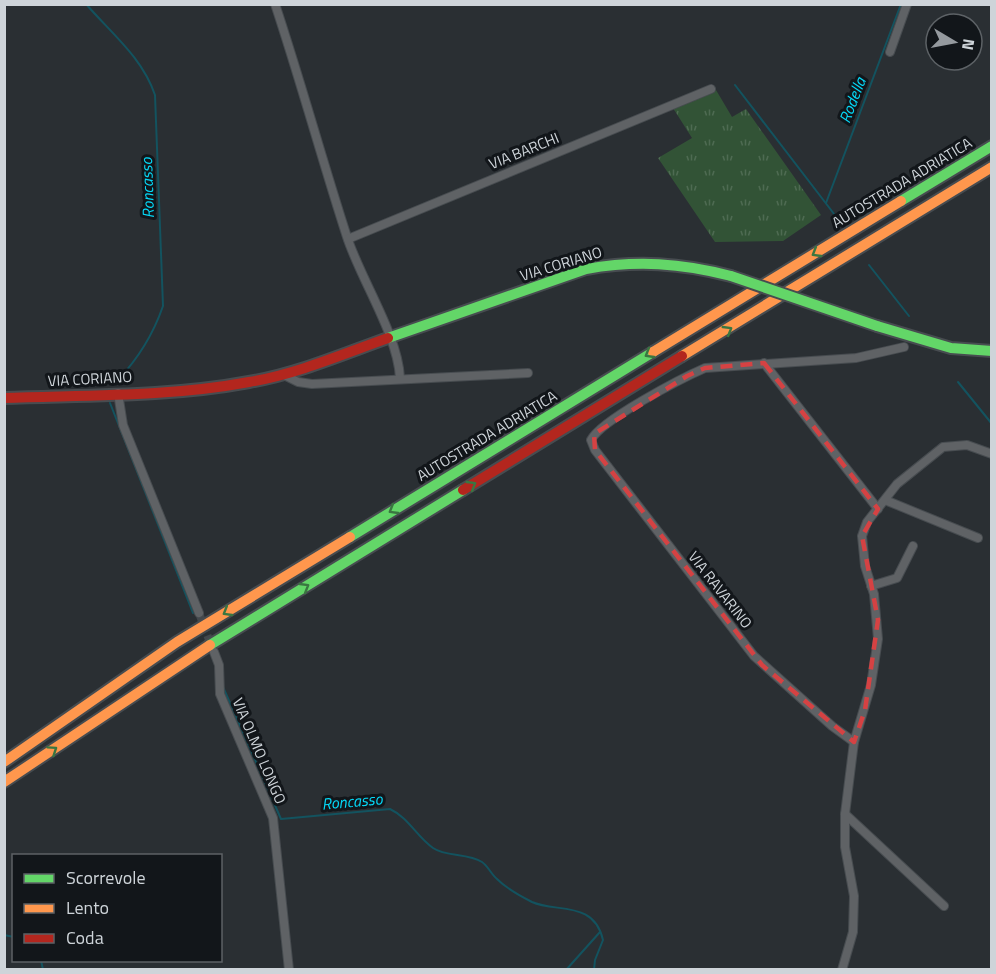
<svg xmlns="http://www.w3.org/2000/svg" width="996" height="974" font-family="'Titillium Web',sans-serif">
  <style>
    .grass { fill: url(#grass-tufts) }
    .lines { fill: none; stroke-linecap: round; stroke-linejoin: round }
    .stream { stroke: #13535f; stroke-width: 2 }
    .street-tunnel { stroke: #43484c; stroke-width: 8; stroke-dasharray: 8 4; stroke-linecap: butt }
    .street-casing { stroke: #474c50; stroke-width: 10 }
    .fast-casing { stroke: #474c50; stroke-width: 14 }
    .slow-casing { stroke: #474c50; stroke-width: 14 }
    .jam-casing { stroke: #474c50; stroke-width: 14 }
    .street { stroke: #5f6265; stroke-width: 8 }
    .fast { stroke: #63d668; stroke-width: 10 }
    .slow { stroke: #ff974d; stroke-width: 10 }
    .jam { stroke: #b3261e; stroke-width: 10 }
    .fast-bridge-casing { stroke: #474c50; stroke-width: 14; stroke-linecap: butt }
    .fast-bridge { stroke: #63d668; stroke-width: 10 }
    .oneway { stroke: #3a7641 }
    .marked { fill: none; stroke: #d54243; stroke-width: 4.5; stroke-dasharray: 12 8; stroke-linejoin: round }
    .labels { text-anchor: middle; stroke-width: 6; stroke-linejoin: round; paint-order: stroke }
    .street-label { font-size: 15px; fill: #ced4d9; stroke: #12161a }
    .water-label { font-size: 16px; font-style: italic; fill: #05daf9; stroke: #12161a }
  </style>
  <defs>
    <pattern id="grass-tufts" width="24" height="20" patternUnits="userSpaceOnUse" patternTransform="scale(1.5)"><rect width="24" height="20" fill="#325336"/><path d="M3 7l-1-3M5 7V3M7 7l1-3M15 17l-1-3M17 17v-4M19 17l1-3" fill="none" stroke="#4e6b52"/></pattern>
  </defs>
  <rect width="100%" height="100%" fill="#2a2f33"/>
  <!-- grass -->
  <path class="grass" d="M716 90 732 117 746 109 821 215 783 241 715 242 658 158 692 138 673 108Z"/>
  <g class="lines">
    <!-- stream -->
    <g class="stream">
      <path d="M86 4C111 33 142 57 155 95L163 306C153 335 138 359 117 381"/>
      <path d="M735 85 841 223"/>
      <path d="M826 203 901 4"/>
      <path d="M869 265 909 316"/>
      <path d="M958 382 992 424"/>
      <path d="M110 403 193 613"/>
      <path d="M223 687 281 819 390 809C409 818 416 836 433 848 446 857 468 853 482 862 488 866 491 874 497 879 506 888 520 896 532 902 556 913 594 900 603 940L595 960 594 970"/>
      <path d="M4 935 14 937"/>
      <path d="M41 960 43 970"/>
      <path d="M566 970 600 932"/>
    </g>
    <!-- street-tunnel -->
    <path class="street-tunnel" d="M199 613 211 645"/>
    <!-- street casing -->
    <g class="street-casing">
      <g id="street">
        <path d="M275 4C301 82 322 160 347 237 361 280 398 335 400 378"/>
        <path d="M890 52 907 4"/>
        <path d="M348 239 711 89"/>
        <path d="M764 363 878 509"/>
        <path d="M284 375 298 382 312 384 528 373"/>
        <path d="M118 393 123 425 199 613"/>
        <path d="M885 500 978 538"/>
        <path d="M871 586 897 578 913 546"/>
        <path d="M214 652 219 665 220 694 273 818 289 970"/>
        <path d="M854 742 832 726 754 656 595 450 591 440C601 420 682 378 705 368L856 358 904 347"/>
        <path d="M845 814 944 906"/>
        <path d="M842 970 853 932 854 896 845 847V814L854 742 871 685 878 639 874 594 865 566 862 536 867 522 897 484 943 447 967 445 992 454"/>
      </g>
    </g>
    <!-- fast casing -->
    <g class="fast-casing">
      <g id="fast">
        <path d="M901 201 992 146"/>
        <path d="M877 326 951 348 992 351"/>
        <path d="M388 338 586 269C637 260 681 263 731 276"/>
        <path d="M350 537 653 352"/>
        <path d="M210 645 463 490"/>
      </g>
    </g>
    <!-- slow casing -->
    <g class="slow-casing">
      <g id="slow">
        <path d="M653 352 901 201"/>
        <path d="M682 356 992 167"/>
        <path d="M4 762 177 642 350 537"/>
        <path d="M4 782 210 645"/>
      </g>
    </g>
    <!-- jam casing -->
    <g class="jam-casing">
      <g id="jam">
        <path d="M4 398C86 395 169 397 249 382 297 374 343 354 388 338"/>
        <path d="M463 490 682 356"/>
      </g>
    </g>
    <!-- street -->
    <use href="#street" class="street"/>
    <!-- fast -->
    <use href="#fast" class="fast"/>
    <!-- slow -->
    <use href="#slow" class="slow"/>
    <!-- jam -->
    <use href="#jam" class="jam"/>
    <!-- fast-bridge casing -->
    <g class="fast-bridge-casing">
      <path id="fast-bridge" d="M731 276 877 326"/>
    </g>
    <!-- fast-bridge -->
    <use href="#fast-bridge" class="fast-bridge"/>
  </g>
  <!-- one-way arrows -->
  <defs><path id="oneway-chevron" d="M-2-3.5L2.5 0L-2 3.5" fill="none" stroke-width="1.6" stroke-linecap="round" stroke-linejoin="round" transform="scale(1.5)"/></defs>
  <g class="oneway">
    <use href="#oneway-chevron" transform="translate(816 253) rotate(149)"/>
    <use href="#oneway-chevron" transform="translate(728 330) rotate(-31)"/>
    <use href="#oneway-chevron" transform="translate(649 354) rotate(149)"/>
    <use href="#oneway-chevron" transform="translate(472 485) rotate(-31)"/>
    <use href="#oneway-chevron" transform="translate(393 510) rotate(149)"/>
    <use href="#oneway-chevron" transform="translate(305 587) rotate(-31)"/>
    <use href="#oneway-chevron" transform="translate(227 612) rotate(149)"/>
    <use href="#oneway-chevron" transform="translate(53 750) rotate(-34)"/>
  </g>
  <!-- marked area -->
  <path class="marked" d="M764 363 878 509 862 536 878 620 865 710 854 742 762 665 595 450 594 434 687 376 705 368Z"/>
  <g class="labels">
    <!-- street labels -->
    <g class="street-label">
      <text transform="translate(524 151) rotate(-22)" y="5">VIA BARCHI</text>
      <text transform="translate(902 183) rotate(-31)" y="5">AUTOSTRADA ADRIATICA</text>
      <text transform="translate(561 264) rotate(-17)" y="5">VIA CORIANO</text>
      <text transform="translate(90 379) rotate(-3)" y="5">VIA CORIANO</text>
      <text transform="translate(487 436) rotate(-31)" y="5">AUTOSTRADA ADRIATICA</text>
      <text transform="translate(720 590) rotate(52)" y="5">VIA RAVARINO</text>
      <text transform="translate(259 751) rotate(67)" y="5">VIA OLMO LONGO</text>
    </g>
    <!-- water labels -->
    <g class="water-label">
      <text transform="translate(852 100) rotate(-69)" y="6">Rodella</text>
      <text transform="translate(147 188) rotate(-92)" y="6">Roncasso</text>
      <text transform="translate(352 801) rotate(-5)" y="6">Roncasso</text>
    </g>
  </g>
  <!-- border -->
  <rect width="996" height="974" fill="none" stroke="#ced4d9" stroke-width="12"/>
  <!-- legend -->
  <rect x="12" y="854" width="210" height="108" fill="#12161a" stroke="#5d6266" stroke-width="1.5"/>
  <rect x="24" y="874" width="30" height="9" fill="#63d668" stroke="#5d6266" stroke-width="1.5"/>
  <text x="66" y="884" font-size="18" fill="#ced4d9">Scorrevole</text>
  <rect x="24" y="904" width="30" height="9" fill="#ff974d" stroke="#5d6266" stroke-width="1.5"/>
  <text x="66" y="914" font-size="18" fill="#ced4d9">Lento</text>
  <rect x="24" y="934" width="30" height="9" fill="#b3261e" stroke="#5d6266" stroke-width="1.5"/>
  <text x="66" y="944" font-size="18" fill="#ced4d9">Coda</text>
  <!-- north arrow -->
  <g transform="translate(954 42) rotate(100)"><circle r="28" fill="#12161a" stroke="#5d6266" stroke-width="1.5"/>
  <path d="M0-4.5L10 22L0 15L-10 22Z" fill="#959a9f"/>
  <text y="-9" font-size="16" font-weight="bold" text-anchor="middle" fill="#ced4d9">N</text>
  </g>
</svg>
